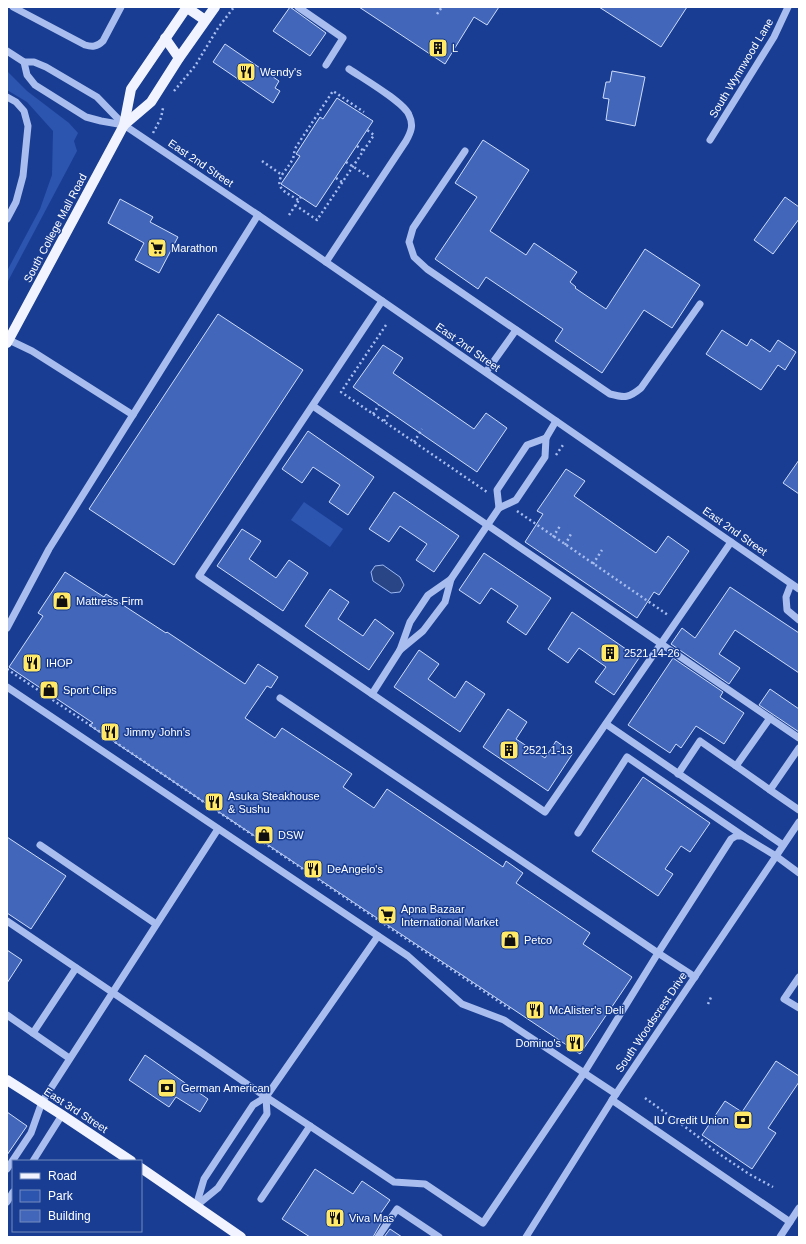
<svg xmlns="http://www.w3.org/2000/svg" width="806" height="1244" font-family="Helvetica,sans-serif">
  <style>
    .green { fill: #2c55b0 }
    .water { fill: #2a4585; stroke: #9bb7f2 }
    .building { fill: #4266b9; stroke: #cfddfb }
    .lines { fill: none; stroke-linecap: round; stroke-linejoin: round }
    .path { stroke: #a9beef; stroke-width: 2.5; stroke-dasharray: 2 3; stroke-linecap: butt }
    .minor { stroke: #a9beef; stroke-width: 7 }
    .major { stroke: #f1f4ff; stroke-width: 10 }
    .labels { text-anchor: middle; stroke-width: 3; stroke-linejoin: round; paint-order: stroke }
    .poi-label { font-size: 11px; fill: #fff; stroke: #193d92; text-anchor: start }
    .street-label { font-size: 11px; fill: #fff; stroke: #193d92 }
  </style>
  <rect width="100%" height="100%" fill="#193d92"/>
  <!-- green -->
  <g class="green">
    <path d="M7 71 27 91 69 123 78 133 74 141 77 151 7 283V271L40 209 52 175 53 131 27 102 7 90Z"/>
    <path d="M304 502 343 529 330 547 291 520Z"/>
  </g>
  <!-- water -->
  <path class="water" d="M383 565 400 577 404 585 400 592 391 593 373 581 371 572 375 566Z"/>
  <!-- building -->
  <g class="building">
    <path d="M290 7 326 33 310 56 273 31Z"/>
    <path d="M359 7H499L487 25 474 17 445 64Z"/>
    <path d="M599 7H687L661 47Z"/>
    <path d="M225 44 279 81 275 88 280 91 273 103 213 62Z"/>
    <path d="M612 71 645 77 635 126 606 120 609 99 603 98 606 82H610Z"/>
    <path d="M337 98 373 121 316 207 281 184 300 156 296 154 320 117 323 119Z"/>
    <path d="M483 140 529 170 490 231 526 255 534 243 577 272 570 282 576 287 575 288 606 309 645 249 700 285 672 328 644 310 602 373 555 341 563 329 486 277 478 289 435 259 477 197 455 183Z"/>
    <path d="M785 197 799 207V219L773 254 754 240Z"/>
    <path d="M120 199 153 217 150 222 178 237 159 273 135 260 144 243 108 223Z"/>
    <path d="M218 314 303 370 174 565 89 509Z"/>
    <path d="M722 330 747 346 751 339 770 352 778 340 796 352 785 370 778 365 761 390 706 354Z"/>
    <path d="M383 345 403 358 393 373 474 429 486 413 507 428 477 472 353 387Z"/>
    <path d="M308 431 374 477 348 515 329 502 340 485 313 467 302 483 282 469Z"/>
    <path d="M799 460V494L783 483Z"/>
    <path d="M566 469 585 481 574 496 656 553 668 536 689 551 659 595 654 592 637 618 525 542 543 514 537 511Z"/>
    <path d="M394 492 459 536 434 572 416 560 427 544 400 526 389 542 369 529Z"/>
    <path d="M242 529 261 541 249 559 276 578 289 560 308 573 283 611 217 566Z"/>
    <path d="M484 553 551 598 526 635 507 622 518 606 491 588 480 604 459 590Z"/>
    <path d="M65 572 104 597 106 594 166 633 167 632 245 684 258 664 278 677 271 688 267 686 245 718 275 738 282 728 352 774 343 787 374 808 387 789 503 867 506 861 523 873 516 883 590 933 583 944 632 977 580 1054 89 725 93 723 9 667 43 616 38 613Z"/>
    <path d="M730 587 799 633V673L735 630 719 654 740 668 729 684 671 644 682 628 695 638Z"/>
    <path d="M330 589 349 602 338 619 363 636 375 619 394 633 369 670 305 626Z"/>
    <path d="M572 612 639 658 614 695 595 682 606 667 579 648 568 663 548 649Z"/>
    <path d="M419 650 439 664 428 679 455 698 466 681 485 694 460 732 394 687Z"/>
    <path d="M673 658 723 692 720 697 744 713 724 744 696 726 681 748 676 744 670 753 628 725Z"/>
    <path d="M770 689 799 709V732L759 705Z"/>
    <path d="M508 709 527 722 516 739 545 758 556 741 573 753 548 791 483 747Z"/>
    <path d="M643 777 710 823 690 852 681 846 665 869 673 874 658 896 592 851Z"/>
    <path d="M7 837 66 876 31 929 7 913Z"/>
    <path d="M7 950 22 960 7 983Z"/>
    <path d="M145 1055 208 1099 200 1112 176 1097 169 1107 129 1080Z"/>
    <path d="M776 1061 799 1076V1082L768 1128 776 1133 752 1169 702 1135 725 1101 742 1112Z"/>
    <path d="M7 1112 27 1126 7 1155Z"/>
    <path d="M315 1169 353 1194 362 1181 390 1200 376 1220 381 1223 373 1237H310L282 1219Z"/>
    <path d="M390 1229 402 1237H384Z"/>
  </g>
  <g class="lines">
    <!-- path -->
    <g class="path">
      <path d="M437 14 442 7"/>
      <path d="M174 91 195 66 218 28 234 7"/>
      <path d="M153 133 161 118 163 108"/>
      <path d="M357 146 364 151"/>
      <path d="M262 161 282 175"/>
      <path d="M346 162 369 177"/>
      <path d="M336 178 342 182"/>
      <path d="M298 200C286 192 272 188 284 172 287 168 290 164 293 159 294 155 294 151 296 147L333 91 364 112"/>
      <path d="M295 205 317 220 374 135 367 130"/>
      <path d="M289 215 301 197"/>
      <path d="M386 325 341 392 487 492"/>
      <path d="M373 414 379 405"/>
      <path d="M384 421 390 412"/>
      <path d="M414 442 422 429"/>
      <path d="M556 455 563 445"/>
      <path d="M517 511 668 615"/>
      <path d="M553 537 560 526"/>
      <path d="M565 545 571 534"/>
      <path d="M593 564 602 550"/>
      <path d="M7 669 510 1009"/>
      <path d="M708 1004 712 995"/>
      <path d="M645 1098 696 1135 715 1151 749 1174 773 1187"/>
    </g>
    <!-- minor -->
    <g class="minor">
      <path d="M13 7 85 45C92 47 97 47 103 41L121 7"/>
      <path d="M298 7 343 38 326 65"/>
      <path d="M7 51 24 62H34L46 67 97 97 124 125 258 215 799 589"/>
      <path d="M24 62 27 75 35 85 86 117 101 121 124 125"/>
      <path d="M7 97 16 102 24 111 28 126 23 176 16 202 7 219"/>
      <path d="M710 140 774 37 788 7"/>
      <path d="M465 151 413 228 409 242 414 257 427 269 610 394C625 398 629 398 641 388L700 304"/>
      <path d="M326 262 406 141C411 132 414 125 409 115 404 102 362 78 349 69"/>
      <path d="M382 301 199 576 545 812 731 542"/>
      <path d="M9 340 32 351 133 415"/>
      <path d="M486 372 516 330"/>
      <path d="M313 406 799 738"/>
      <path d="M499 508 497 490 527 445 546 438"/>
      <path d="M791 584 786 597 787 610 799 620"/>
      <path d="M7 628 49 549 258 215"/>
      <path d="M400 650 423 631 445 602 451 579 499 508 516 500 545 457 546 438 556 421"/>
      <path d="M7 687 408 956 462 1004 504 1020 616 1094"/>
      <path d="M372 694 400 650 410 622 428 595 451 579"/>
      <path d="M770 718 736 766 770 790"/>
      <path d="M606 724 783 845"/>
      <path d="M799 748 770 790 799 810"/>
      <path d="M678 774 700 741 736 766"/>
      <path d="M578 833 627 757 743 836"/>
      <path d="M40 845 156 924"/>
      <path d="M7 921 202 1053 266 1097 310 1126 394 1182 425 1184 483 1223 584 1073 658 953 280 698"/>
      <path d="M695 977 658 953 731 839 736 836H743L776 856 799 873"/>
      <path d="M799 977 784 999 799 1008"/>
      <path d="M7 1015 69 1058"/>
      <path d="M33 1033 76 968"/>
      <path d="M612 1100 790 1222"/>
      <path d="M33 1161 62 1115"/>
      <path d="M7 1169 31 1133 42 1102 218 829"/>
      <path d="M261 1199 310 1126"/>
      <path d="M7 1202 13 1192"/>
      <path d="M196 1206 204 1179 253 1105 266 1097 378 936"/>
      <path d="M196 1206 218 1188 267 1114 266 1097"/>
      <path d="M378 1237 397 1209 439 1237"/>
      <path d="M526 1237 612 1100 799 822"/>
      <path d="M780 1237 799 1208"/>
    </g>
    <!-- major -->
    <g class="major">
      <path d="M186 7 205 20"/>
      <path d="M165 38 179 58"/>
      <path d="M124 125 151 102 179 58 215 7"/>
      <path d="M7 343 124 125 131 89 187 7"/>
      <path d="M7 1080 62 1115 131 1161"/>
      <path d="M141 1168 241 1237"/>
    </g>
  </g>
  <!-- icons -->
  <defs>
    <g id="building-square" transform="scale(1)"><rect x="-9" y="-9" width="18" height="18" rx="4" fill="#ffe967" stroke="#193d92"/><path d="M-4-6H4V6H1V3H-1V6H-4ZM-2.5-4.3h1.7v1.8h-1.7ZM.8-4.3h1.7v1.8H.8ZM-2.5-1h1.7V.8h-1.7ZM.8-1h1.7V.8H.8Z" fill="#111"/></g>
    <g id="restaurant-square" transform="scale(1)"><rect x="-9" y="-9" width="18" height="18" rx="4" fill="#ffe967" stroke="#193d92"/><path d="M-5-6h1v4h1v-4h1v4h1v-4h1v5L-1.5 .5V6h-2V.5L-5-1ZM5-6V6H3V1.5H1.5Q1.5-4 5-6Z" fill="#111"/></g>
    <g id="supermarket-square" transform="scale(1)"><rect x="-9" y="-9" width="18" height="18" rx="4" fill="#ffe967" stroke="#193d92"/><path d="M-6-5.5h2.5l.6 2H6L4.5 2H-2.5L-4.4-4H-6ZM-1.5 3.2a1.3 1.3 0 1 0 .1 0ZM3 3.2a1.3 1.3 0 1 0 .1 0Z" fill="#111"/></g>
    <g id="shop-square" transform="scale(1)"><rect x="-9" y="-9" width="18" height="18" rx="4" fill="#ffe967" stroke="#193d92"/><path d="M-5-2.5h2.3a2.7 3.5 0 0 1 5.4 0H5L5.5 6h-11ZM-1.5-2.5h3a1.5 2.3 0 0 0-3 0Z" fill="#111"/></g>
    <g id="bank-square" transform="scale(1)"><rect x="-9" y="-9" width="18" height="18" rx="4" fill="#ffe967" stroke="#193d92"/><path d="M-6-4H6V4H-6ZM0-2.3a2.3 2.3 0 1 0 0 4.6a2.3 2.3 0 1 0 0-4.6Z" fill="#111"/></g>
  </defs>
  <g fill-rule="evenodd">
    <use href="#building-square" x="438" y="48"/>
    <use href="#restaurant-square" x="246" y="72"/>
    <use href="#supermarket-square" x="157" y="248"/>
    <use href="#shop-square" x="62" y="601"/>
    <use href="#building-square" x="610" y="653"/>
    <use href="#restaurant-square" x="32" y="663"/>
    <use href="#shop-square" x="49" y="690"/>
    <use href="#restaurant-square" x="110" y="732"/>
    <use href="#building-square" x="509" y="750"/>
    <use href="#restaurant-square" x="214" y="802"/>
    <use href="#shop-square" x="264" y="835"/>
    <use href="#restaurant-square" x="313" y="869"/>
    <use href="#supermarket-square" x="387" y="915"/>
    <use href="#shop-square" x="510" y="940"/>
    <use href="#restaurant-square" x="535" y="1010"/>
    <use href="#restaurant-square" x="575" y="1043"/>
    <use href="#bank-square" x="167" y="1088"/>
    <use href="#bank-square" x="743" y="1120"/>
    <use href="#restaurant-square" x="335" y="1218"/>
  </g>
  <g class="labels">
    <!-- poi labels -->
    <g class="poi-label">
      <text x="452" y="52">L</text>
      <text x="260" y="76">Wendy's</text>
      <text x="171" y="252">Marathon</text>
      <text x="76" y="605">Mattress Firm</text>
      <text x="624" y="657">2521 14-26</text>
      <text x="46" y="667">IHOP</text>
      <text x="63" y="694">Sport Clips</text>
      <text x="124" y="736">Jimmy John's</text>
      <text x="523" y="754">2521 1-13</text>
      <text x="228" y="800">Asuka Steakhouse<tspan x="228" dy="13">&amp; Sushu</tspan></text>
      <text x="278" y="839">DSW</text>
      <text x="327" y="873">DeAngelo's</text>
      <text x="401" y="913">Apna Bazaar<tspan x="401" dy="13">International Market</tspan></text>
      <text x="524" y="944">Petco</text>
      <text x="549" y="1014">McAlister's Deli</text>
      <text x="561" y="1047" text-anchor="end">Domino's</text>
      <text x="181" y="1092">German American</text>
      <text x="729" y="1124" text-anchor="end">IU Credit Union</text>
      <text x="349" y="1222">Viva Mas</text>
    </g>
    <!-- street labels -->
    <g class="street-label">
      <text transform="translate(741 68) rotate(-59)" y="4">South Wynnwood Lane</text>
      <text transform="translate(201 163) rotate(34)" y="4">East 2nd Street</text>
      <text transform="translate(55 228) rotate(-62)" y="4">South College Mall Road</text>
      <text transform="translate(468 347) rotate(35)" y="4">East 2nd Street</text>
      <text transform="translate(735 531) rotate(35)" y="4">East 2nd Street</text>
      <text transform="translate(651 1022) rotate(-56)" y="4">South Woodscrest Drive</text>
      <text transform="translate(76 1110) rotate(33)" y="4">East 3rd Street</text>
    </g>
  </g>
  <!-- border -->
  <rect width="806" height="1244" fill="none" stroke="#ffffff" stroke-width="16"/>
  <!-- legend -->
  <rect x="12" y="1160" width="130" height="72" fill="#193d92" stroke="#758bbe"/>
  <rect x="20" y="1173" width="20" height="6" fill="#f1f4ff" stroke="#758bbe"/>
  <text x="48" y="1180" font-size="12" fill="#ffffff">Road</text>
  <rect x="20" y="1190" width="20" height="12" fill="#2c55b0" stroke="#758bbe"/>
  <text x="48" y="1200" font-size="12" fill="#ffffff">Park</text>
  <rect x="20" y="1210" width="20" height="12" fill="#4266b9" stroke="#758bbe"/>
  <text x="48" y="1220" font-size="12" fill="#ffffff">Building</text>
</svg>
